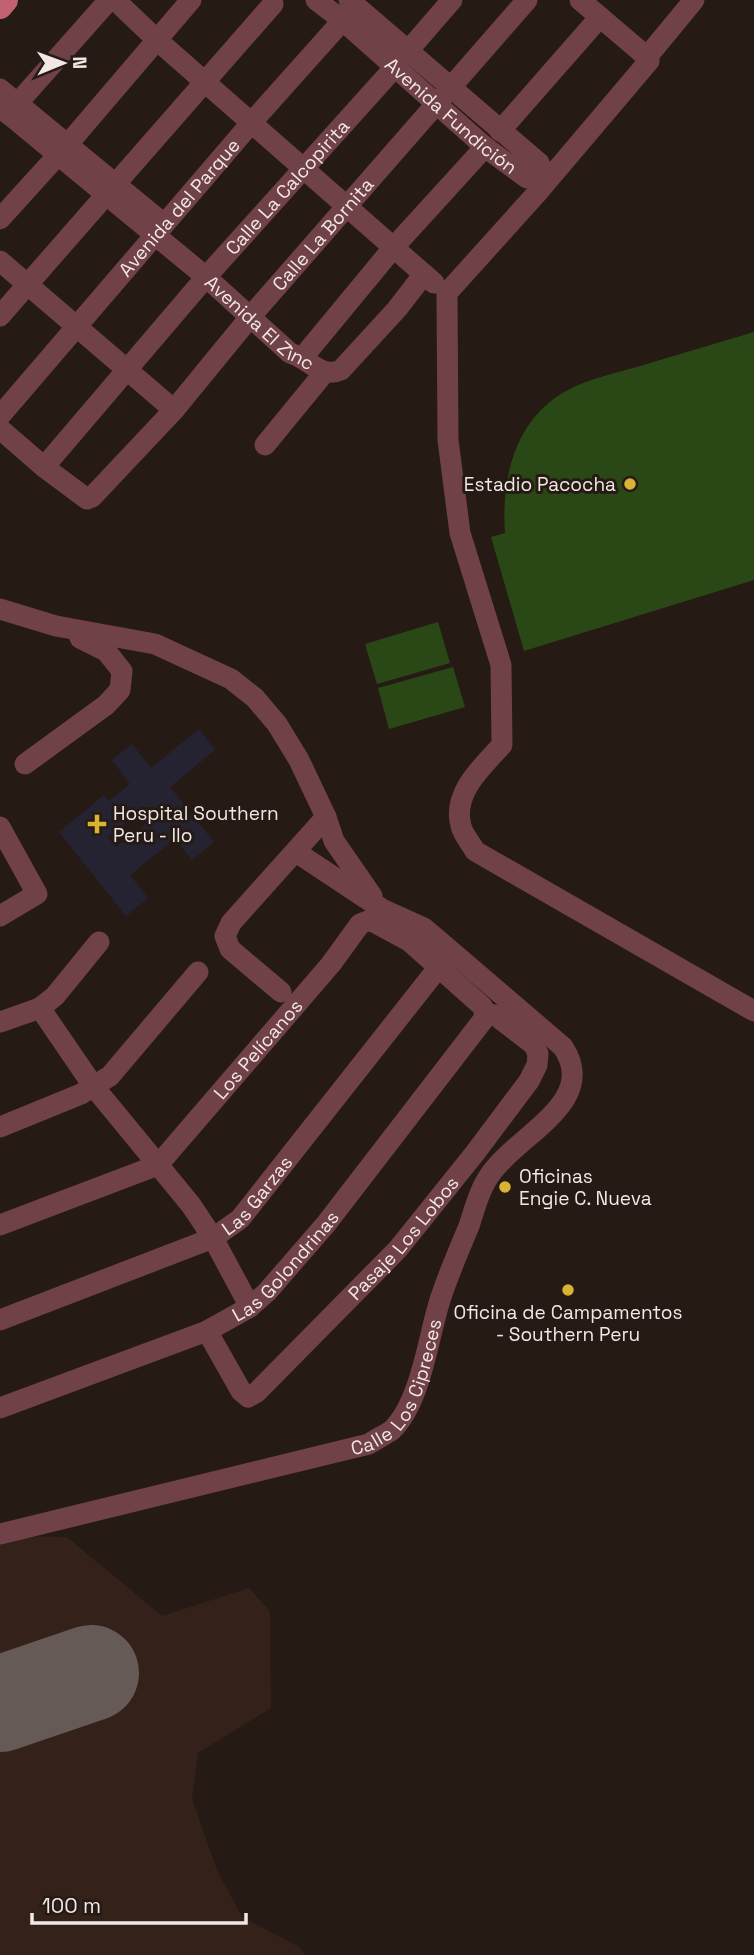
<svg xmlns="http://www.w3.org/2000/svg" width="754" height="1955" font-family="'Space Grotesk',sans-serif">
  <style>
    .built { fill: #34211a }
    .medical { fill: #252232; fill-rule: evenodd }
    .green { fill: #294815 }
    .lines { fill: none; stroke-linecap: round; stroke-linejoin: round }
    .runway { stroke: #655a56; stroke-width: 96 }
    .minor { stroke: #704147; stroke-width: 21 }
    .major { stroke: #c26171; stroke-width: 26 }
    .poi-dot { fill: #d9b334; stroke: #261a15; stroke-width: 2.5 }
    .labels { text-anchor: middle; stroke-width: 6; stroke-linejoin: round; paint-order: stroke }
    .street-label { font-size: 19px; fill: #f1e8e5; stroke: #261a15 }
    .poi-label { font-size: 19px; fill: #f1e8e5; stroke: #261a15; text-anchor: start }
  </style>
  <rect width="100%" height="100%" fill="#261a15"/>
  <!-- built -->
  <path class="built" d="M0 1536 67 1537 162 1616 249 1588 270 1611 271 1708 198 1753 192 1799 217 1870 242 1917 299 1947 305 1955H0Z"/>
  <!-- medical -->
  <path class="medical" d="M199 729 215 750 170 787 214 842 192 860 175 839 130 875 148 898 126 916 59 832 104 795 109 801 130 784 112 760 132 744 151 768ZM148 806 156 816 116 847 108 837Z"/>
  <!-- green -->
  <g class="green">
    <path d="M754 332V580L524 651 491 537 505 533C501 478 515 418 568 390 590 378 617 373 640 366 678 355 716 343 754 332Z"/>
    <path d="M438 622 450 663 377 684 365 644Z"/>
    <path d="M453 667 465 707 389 729 378 688Z"/>
  </g>
  <g class="lines">
    <!-- runway -->
    <path class="runway" d="M0 1704 91 1673"/>
    <!-- minor -->
    <g class="minor">
      <path d="M115 0 157 40 434 283"/>
      <path id="s1" d="M316 0 342 20 485 147 527 178 547 180 539 163 349 0"/>
      <path d="M407 52 452 0"/>
      <path d="M647 57 694 0"/>
      <path d="M0 89 158 219"/>
      <path id="s2" d="M0 107 206 277 290 353C310 359 321 379 341 370L397 309 424 274"/>
      <path d="M8 114 109 0"/>
      <path d="M500 131 600 17"/>
      <path d="M0 219 68 144 191 0"/>
      <path d="M0 261 174 410"/>
      <path d="M447 293 448 440 460 533 501 665 502 745C482 767 452 793 461 826 463 835 471 843 475 851L754 1011"/>
      <path d="M447 293 538 192 649 61 647 57 580 0"/>
      <path d="M0 316 273 4"/>
      <path d="M303 357 393 248 485 147"/>
      <path id="s3" d="M0 416 252 122 352 10"/>
      <path id="s4" d="M0 429 44 467 87 499 92 497 174 410 251 316 527 0"/>
      <path d="M265 445 324 373"/>
      <path id="s5" d="M44 467 206 277 395 67"/>
      <path d="M0 609 56 626 155 644 231 679 255 698 277 724 299 760 326 817 334 841 372 896"/>
      <path d="M25 764 106 705 120 690 122 671 106 651 80 638"/>
      <path d="M0 827 37 894 0 916"/>
      <path d="M281 992 230 949 225 936 231 923 326 817"/>
      <path d="M40 1008 94 1087 191 1205 213 1238 250 1307"/>
      <path d="M0 1022 40 1008 55 996 99 942"/>
      <path d="M0 1127 81 1094 110 1076 198 972"/>
      <path id="s6" d="M0 1225 158 1165 331 964 360 924 370 920 409 941 482 1006 485 1013"/>
      <path id="s7" d="M0 1320 213 1238 240 1219 438 968"/>
      <path id="s8" d="M207 1331 241 1391 248 1397 257 1392 398 1249 475 1153 529 1081 537 1065 538 1054 534 1045 495 1015 485 1013"/>
      <path id="s9" d="M0 1408 207 1331 250 1307 267 1292 326 1224 483 1020 485 1013"/>
      <path id="s10" d="M0 1534 369 1444C376 1439 385 1435 392 1430 421 1402 428 1338 440 1300 448 1275 459 1250 469 1226 474 1211 478 1194 486 1181 511 1136 601 1105 563 1047L424 928 382 909 296 852"/>
    </g>
    <!-- major -->
    <path class="major" d="M0 6 5 0"/>
  </g>
  <!-- markers -->
  <g class="poi-dot">
    <circle cx="630" cy="484" r="7"/>
    <path d="M93.5 813.5h7v7h7v7h-7v7h-7v-7h-7v-7h7z"/>
    <circle cx="505" cy="1187" r="7"/>
    <circle cx="568" cy="1290" r="7"/>
  </g>
  <g class="labels">
    <!-- street labels -->
    <g class="street-label">
      <text dy="7" stroke="none"><textPath href="#s1" startOffset="178">Avenida Fundición</textPath></text>
      <text dy="7" stroke="none"><textPath href="#s5" startOffset="371">Calle La Calcopirita</textPath></text>
      <text dy="7" stroke="none"><textPath href="#s3" startOffset="275">Avenida del Parque</textPath></text>
      <text dy="7" stroke="none"><textPath href="#s4" startOffset="467">Calle La Bornita</textPath></text>
      <text dy="7" stroke="none"><textPath href="#s2" startOffset="338">Avenida El Zinc</textPath></text>
      <text dy="7" stroke="none"><textPath href="#s6" startOffset="322">Los Pelícanos</textPath></text>
      <text dy="7" stroke="none"><textPath href="#s7" startOffset="290">Las Garzas</textPath></text>
      <text dy="7" stroke="none"><textPath href="#s8" startOffset="301">Pasaje Los Lobos</textPath></text>
      <text dy="7" stroke="none"><textPath href="#s9" startOffset="324">Las Golondrinas</textPath></text>
      <text dy="7" stroke="none"><textPath href="#s10" startOffset="444">Calle Los Cipreces</textPath></text>
    </g>
    <!-- poi labels -->
    <g class="poi-label">
      <text x="616" y="491" text-anchor="end">Estadio Pacocha</text>
      <text x="113" y="820">Hospital Southern<tspan x="113" dy="22">Peru - Ilo</tspan></text>
      <text x="519" y="1183">Oficinas<tspan x="519" dy="22">Engie C. Nueva</tspan></text>
      <text x="568" y="1319" text-anchor="middle">Oficina de Campamentos<tspan x="568" dy="22">- Southern Peru</tspan></text>
    </g>
  </g>
  <!-- north arrow -->
  <g transform="translate(63 63) rotate(89)" stroke="#261a15" stroke-width="5" paint-order="stroke">
  <path d="M0-5L12 26L0 18L-12 26Z" fill="#f1e8e5"/>
  <text y="-10" font-size="19" font-weight="bold" text-anchor="middle" fill="#f1e8e5">N</text>
  </g>
  <!-- scale -->
  <path d="M32 1913v10h214v-10" fill="none" stroke="#f1e8e5" stroke-width="3.5"/>
  <text x="42" y="1913" font-size="21" fill="#f1e8e5" stroke="#261a15" stroke-width="5" paint-order="stroke">100 m</text>
</svg>
